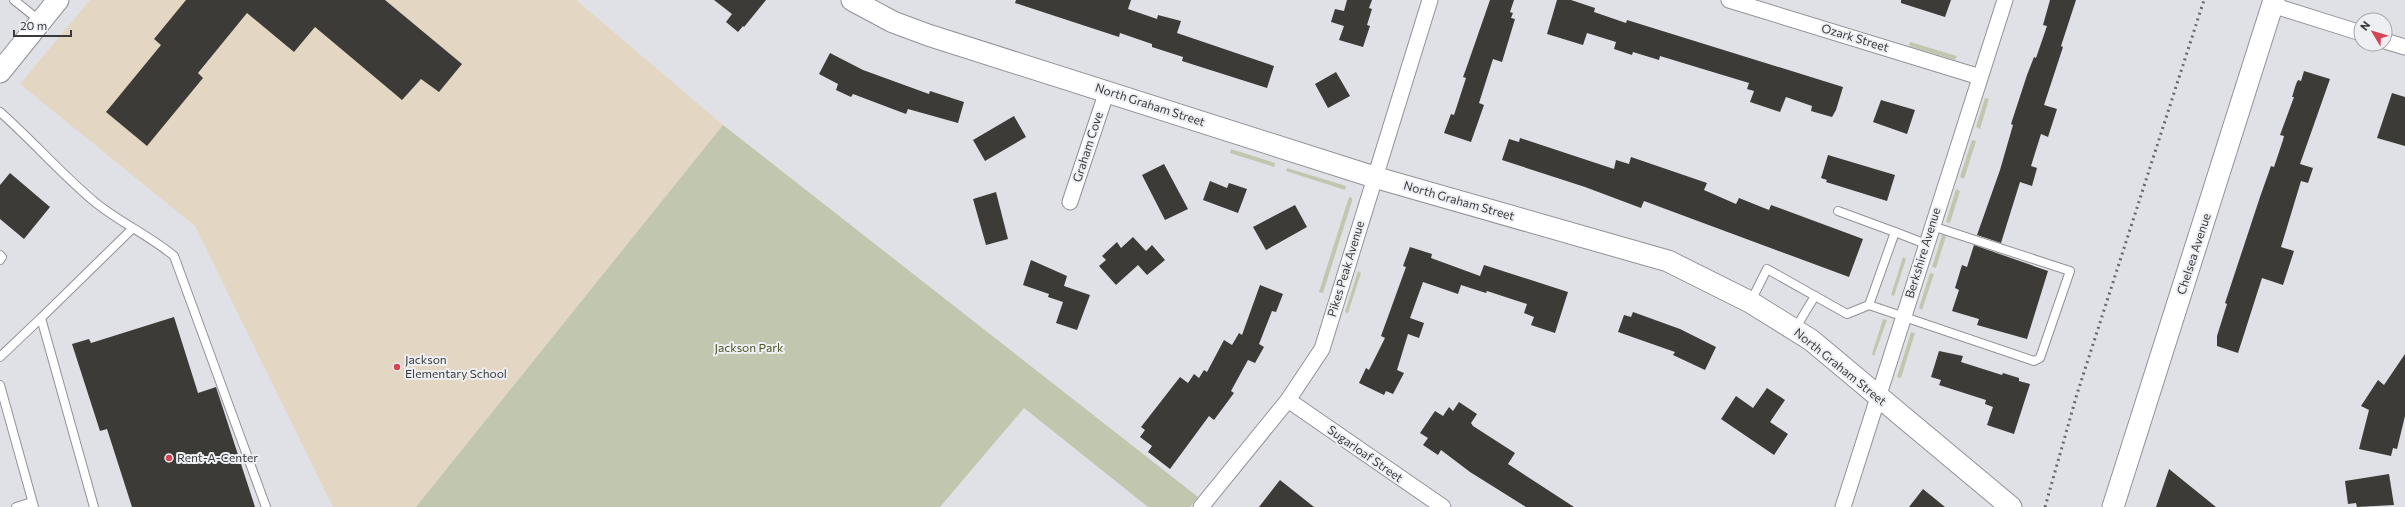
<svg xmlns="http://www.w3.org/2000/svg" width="2405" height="507" font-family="Commissioner,sans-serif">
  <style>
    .industrial { fill: #e3d6c2 }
    .green { fill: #c1c7ae }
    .building { fill: #3d3b37 }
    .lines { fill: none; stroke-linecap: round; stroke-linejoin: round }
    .lane-casing { stroke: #909296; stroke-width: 10 }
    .street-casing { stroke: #909296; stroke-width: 17 }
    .secondary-casing { stroke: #909296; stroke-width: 23 }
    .lane { stroke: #fff; stroke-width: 8 }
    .street { stroke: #fff; stroke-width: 15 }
    .secondary { stroke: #fff; stroke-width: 21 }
    .rail { stroke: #67686b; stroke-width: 3; stroke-dasharray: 2 4; stroke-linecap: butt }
    .poi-dot { fill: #d54457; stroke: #edeff3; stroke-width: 1.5 }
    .labels { text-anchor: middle; stroke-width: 4; stroke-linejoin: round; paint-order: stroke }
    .street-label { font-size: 12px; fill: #393a3c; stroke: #edeff3 }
    .park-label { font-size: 12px; fill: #4c5523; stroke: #edeff3 }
    .poi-label { font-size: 12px; fill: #393a3c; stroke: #edeff3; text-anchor: start }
  </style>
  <rect width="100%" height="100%" fill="#dfe1e6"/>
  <!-- industrial -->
  <path class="industrial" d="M90 0H576L723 125 416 507H333L195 226 20 84Z"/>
  <!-- green -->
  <g class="green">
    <path d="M1910 42 1957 56 1955 60 1909 46Z"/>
    <path d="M1985 98 1989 99 1980 129 1976 127Z"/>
    <path d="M723 125 1198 497 1190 507H1148L1024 408 940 507H416Z"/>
    <path d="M1972 140 1976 141 1964 179 1960 177Z"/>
    <path d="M1231 149 1275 163 1274 167 1230 153Z"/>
    <path d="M1287 168 1346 186 1345 190 1286 171Z"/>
    <path d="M1956 189 1960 191 1950 223 1946 222Z"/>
    <path d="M1349 197 1352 198V201L1323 293 1319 292Z"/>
    <path d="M1942 235 1946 236 1936 268 1932 267Z"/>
    <path d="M1903 257 1906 259 1894 296 1891 295Z"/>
    <path d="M1358 271 1361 273 1348 313 1345 312Z"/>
    <path d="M1930 273 1934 274 1922 310 1919 308Z"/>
    <path d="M1883 319 1887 320 1874 356 1872 354Z"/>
    <path d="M1911 332 1915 333 1901 378 1897 377Z"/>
  </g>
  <!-- building -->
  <g class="building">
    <path d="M186 0H385L462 64 439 92 421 79 402 100 315 27 294 52 247 13 198 73 203 78 147 146 106 112 161 45 154 39Z"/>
    <path d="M714 0H766L744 27 743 26 738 32 726 22 732 14Z"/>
    <path d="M1016 0H1131L1128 9 1157 19 1158 15 1181 21 1177 33 1274 66 1267 88 1182 61 1183 57 1152 47V44L1120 33 1119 37 1015 3Z"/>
    <path d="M1347 0H1372L1369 8 1372 9 1367 25 1370 26 1363 47 1339 40 1344 26 1331 22 1335 9 1344 11Z"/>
    <path d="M1490 0H1514L1510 12 1513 13 1511 18 1515 19 1502 62 1493 59 1479 103 1484 105 1471 142 1444 133 1451 114 1454 115 1466 78 1463 77 1466 69Z"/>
    <path d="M1557 0H1571L1595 8 1594 12 1626 23 1627 20 1843 87 1836 110 1832 117 1811 111 1812 106 1786 97 1780 112 1750 102 1754 91 1747 89 1749 83 1660 56 1659 60 1633 52 1632 55 1614 49 1616 42 1587 33 1583 45 1547 34Z"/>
    <path d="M1901 0H1951L1945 17 1901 3Z"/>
    <path d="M2050 0H2076L2061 46 2063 47 2044 105 2057 109 2048 137 2041 134 2031 166 2037 168 2032 186 2020 182 2001 243 1977 235 2000 170 2013 125 2011 124 2027 75 2034 57 2036 58 2047 26 2043 25Z"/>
    <path d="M830 53 863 70 929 94 930 91 964 102 958 123 908 109 906 114 853 94 851 97 836 90 838 84 819 74Z"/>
    <path d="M2304 71 2330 79 2300 164 2313 168 2308 183 2301 181 2281 247 2294 251 2283 285 2262 278 2238 353 2217 346V336L2227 304 2225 303 2260 197 2271 166 2274 167 2283 140 2284 136 2280 135 2294 97H2292L2296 84 2298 80 2301 81Z"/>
    <path d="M1336 72 1350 96 1328 108 1315 84Z"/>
    <path d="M2392 93 2405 97V146L2377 138Z"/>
    <path d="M1881 100 1915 110 1907 134 1873 122Z"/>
    <path d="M1014 116 1026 137 985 161 973 140Z"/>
    <path d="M1520 138 1614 169 1616 160 1629 164 1631 157 1707 183 1704 190 1736 204 1739 198 1769 210 1771 205 1863 239 1849 277 1644 201 1641 208 1585 187 1502 160 1509 139 1519 142Z"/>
    <path d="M1828 155 1895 175 1887 201 1826 182 1827 180 1821 178Z"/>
    <path d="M1164 164 1188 209 1165 220 1142 175Z"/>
    <path d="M10 173 50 207 24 239 0 219V185Z"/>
    <path d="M1210 181 1227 188 1229 183 1247 189 1238 213 1203 200Z"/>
    <path d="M996 192 1008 239 986 245 973 199Z"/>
    <path d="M1295 205 1307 227 1266 250 1253 227Z"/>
    <path d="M1133 237 1146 251 1152 245 1165 260 1147 275 1138 265 1116 285 1099 266 1106 260 1102 256 1117 242 1121 248Z"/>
    <path d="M1974 245 2048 271 2027 339 1977 325 1979 319 1952 311 1959 290 1955 288 1962 265 1967 267Z"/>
    <path d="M1410 247 1432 254 1431 258 1480 276 1484 265 1568 292 1555 333 1531 325 1534 317 1524 313 1527 304 1487 291 1486 293 1461 285 1458 294 1423 282 1410 318 1424 323 1419 338 1408 334 1397 370 1404 373 1393 394 1386 391 1384 395 1359 383 1366 368 1369 370 1385 338 1381 336 1406 267 1403 266Z"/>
    <path d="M1031 260 1067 276 1064 286 1090 295 1077 330 1056 323 1063 302 1048 297 1049 294 1023 285Z"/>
    <path d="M1260 285 1283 294 1276 312 1272 311 1259 344 1264 347 1255 363 1248 360 1231 391 1234 393 1214 420 1209 416 1170 469 1148 452 1152 446 1140 437 1145 430 1141 427 1180 377 1188 383 1194 374 1199 378 1204 370 1207 372 1224 340 1232 345 1239 333 1242 335Z"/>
    <path d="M1633 312 1680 329 1716 347 1705 370 1673 355 1675 352 1618 332 1624 315 1631 317Z"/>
    <path d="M174 317 198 393 216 387 255 507H132L107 429 100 431 72 344 89 339 91 343Z"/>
    <path d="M1939 351 1963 356 1961 362 2002 375 2003 373 2019 378V381L2030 384 2014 434 1987 425 1993 407 1985 404 1986 400 1939 385 1941 380 1931 377Z"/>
    <path d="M2405 354V416L2397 449 2393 448 2391 456 2359 449 2369 410 2361 406 2378 380 2384 385Z"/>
    <path d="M1767 388 1785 400 1770 422 1788 434 1774 455 1721 419 1736 396 1753 408Z"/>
    <path d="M1459 402 1477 414 1471 423 1473 426 1515 453 1508 464 1574 507H1526L1470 472 1441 450 1438 455 1423 445 1428 438 1420 433 1435 411 1443 416 1449 407 1453 411Z"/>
    <path d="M2169 469 2216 507H2156Z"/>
    <path d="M2389 474 2394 505 2357 507 2356 503 2348 504 2345 481Z"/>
    <path d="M1280 480 1314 507H1259Z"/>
    <path d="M1923 489 1945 507H1909Z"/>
  </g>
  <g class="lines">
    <!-- lane casing -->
    <g class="lane-casing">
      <g id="lane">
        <path d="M14 0 40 21"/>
        <path d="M0 112C33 141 62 175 96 203 121 223 150 236 174 256L266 507"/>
        <path d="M1895 232 1926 244"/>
        <path d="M0 255 2 257 0 260"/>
        <path d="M1751 301 1767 269 1847 314 1869 305 1895 232 1838 211"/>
        <path d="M1869 305 2034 361 2040 358 2070 271 1932 226"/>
        <path d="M41 318 132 229"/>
        <path d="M1795 329 1815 296"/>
        <path d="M0 357 41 318 94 507"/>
        <path d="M0 385 34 507"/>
        <path d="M16 507 32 502"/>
      </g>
    </g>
    <!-- street casing -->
    <g class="street-casing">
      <g id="street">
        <path d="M1729 0 1980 77"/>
        <path d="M2272 5 2361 33"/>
        <path d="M2385 41 2405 47"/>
        <path d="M1070 202 1107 91"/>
        <path d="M1288 400 1443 507"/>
        <path d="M1201 507 1288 400 1322 349 1430 0"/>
        <path d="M1843 507 2005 0"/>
      </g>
    </g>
    <!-- secondary casing -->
    <g class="secondary-casing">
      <g id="secondary">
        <path d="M852 0 893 22 928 35 1374 177 1668 261 1750 302 1811 340 2011 507"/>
        <path d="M0 72 58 0"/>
        <path d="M2113 507 2274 0"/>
      </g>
    </g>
    <!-- lane -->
    <use href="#lane" class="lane"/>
    <!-- street -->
    <use href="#street" class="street"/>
    <!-- secondary -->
    <use href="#secondary" class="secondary"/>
    <!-- rail -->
    <path class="rail" d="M2045 507 2077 394 2204 0"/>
  </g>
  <!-- markers -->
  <g class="poi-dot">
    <circle cx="397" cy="367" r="4"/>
    <circle cx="169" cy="458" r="4"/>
  </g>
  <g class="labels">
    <!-- street labels -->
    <g class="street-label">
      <text transform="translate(1855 38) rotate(17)" y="4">Ozark Street</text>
      <text transform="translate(1150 105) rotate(18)" y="4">North Graham Street</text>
      <text transform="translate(1088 147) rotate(-72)" y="4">Graham Cove</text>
      <text transform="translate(1459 201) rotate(16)" y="4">North Graham Street</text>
      <text transform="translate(1923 253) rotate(-73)" y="4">Berkshire Avenue</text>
      <text transform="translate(2194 254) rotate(-72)" y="4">Chelsea Avenue</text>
      <text transform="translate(1346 269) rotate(-73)" y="4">Pikes Peak Avenue</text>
      <text transform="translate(1840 367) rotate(39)" y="4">North Graham Street</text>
      <text transform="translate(1365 454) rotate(35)" y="4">Sugarloaf Street</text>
    </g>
    <!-- park labels -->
    <g class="park-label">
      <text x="749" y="352">Jackson Park</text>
    </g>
    <!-- poi labels -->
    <g class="poi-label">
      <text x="405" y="364">Jackson<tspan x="405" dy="14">Elementary School</tspan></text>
      <text x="177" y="462">Rent-A-Center</text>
    </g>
  </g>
  <!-- north arrow -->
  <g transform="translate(2373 32) rotate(308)"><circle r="19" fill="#edeff3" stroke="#a5a7aa"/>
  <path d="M0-3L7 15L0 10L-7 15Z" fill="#d54457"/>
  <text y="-6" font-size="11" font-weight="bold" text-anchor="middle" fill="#393a3c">N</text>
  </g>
  <!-- scale -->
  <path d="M14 30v6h57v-6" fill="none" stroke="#393a3c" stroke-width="2"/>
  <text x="20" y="30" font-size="12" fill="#393a3c" stroke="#edeff3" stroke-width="3" paint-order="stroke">20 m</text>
</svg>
